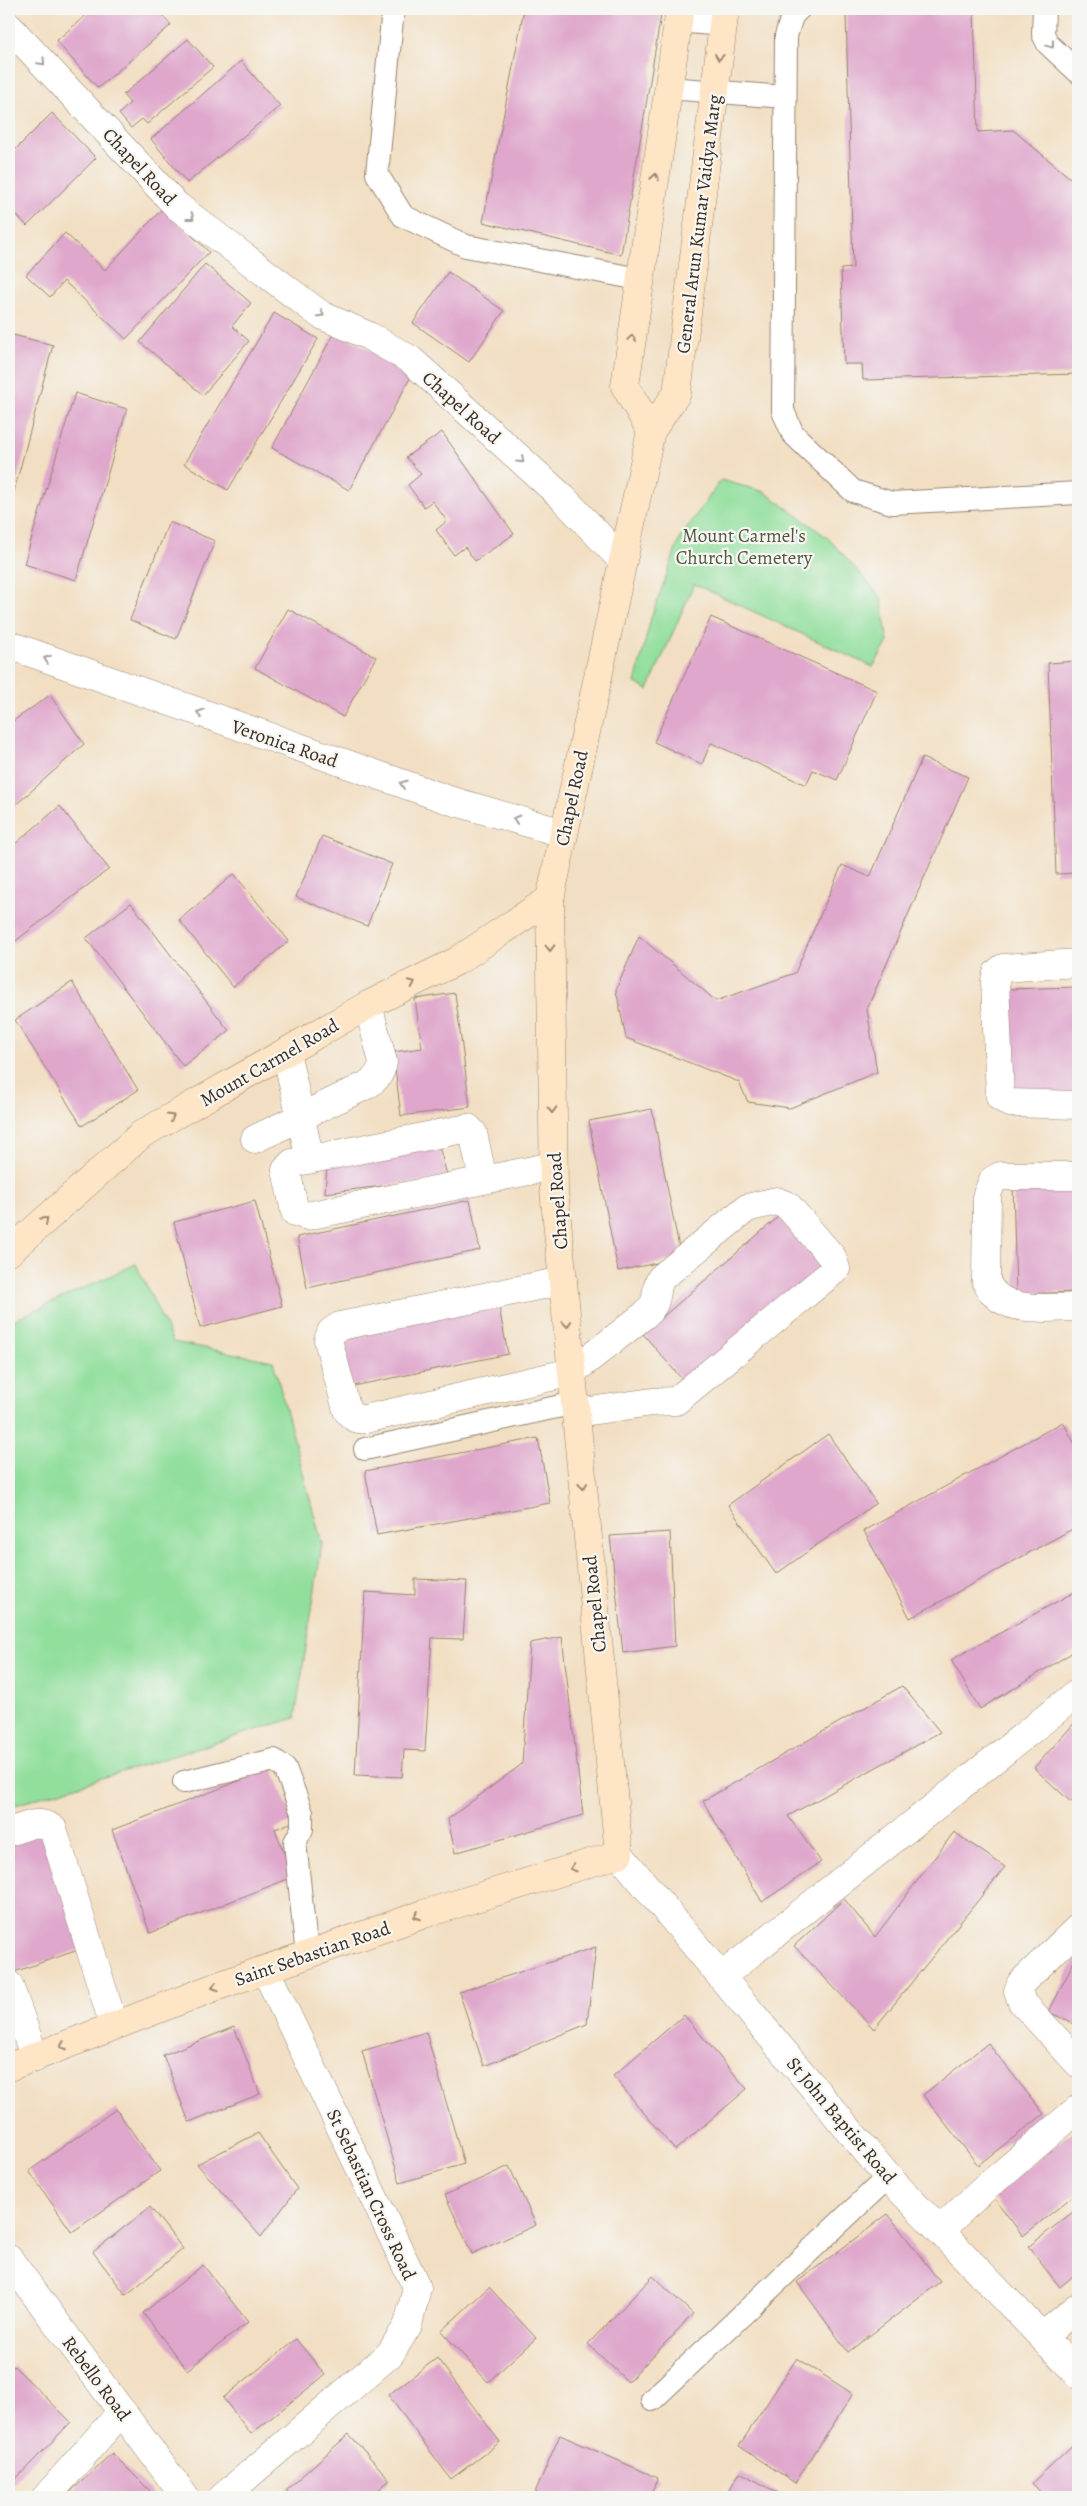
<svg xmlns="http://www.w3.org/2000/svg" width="1087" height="2506" font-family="Alegreya,serif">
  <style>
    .green { fill: #92df9d; stroke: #66845e }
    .building { fill: #dfa7cc }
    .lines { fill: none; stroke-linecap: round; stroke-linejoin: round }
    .service-casing { stroke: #968470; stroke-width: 24 }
    .minor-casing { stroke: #968470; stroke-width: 29 }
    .tertiary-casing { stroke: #968470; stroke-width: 29 }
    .secondary-casing { stroke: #968470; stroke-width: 29 }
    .service { stroke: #fff; stroke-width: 22 }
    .minor { stroke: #fff; stroke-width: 28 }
    .tertiary { stroke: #fff; stroke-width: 28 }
    .secondary { stroke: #fde5c5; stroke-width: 28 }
    .oneway { stroke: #a79f9a }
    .oneway2 { stroke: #9c8872 }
    .labels { text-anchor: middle; stroke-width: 4.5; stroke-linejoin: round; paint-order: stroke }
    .street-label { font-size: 19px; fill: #3b2a1e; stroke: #f6f6f2 }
    .park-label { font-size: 19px; fill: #51573e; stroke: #f6f6f2 }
  </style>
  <rect width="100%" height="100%" fill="#f6f6f2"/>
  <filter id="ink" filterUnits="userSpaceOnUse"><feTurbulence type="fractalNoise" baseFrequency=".02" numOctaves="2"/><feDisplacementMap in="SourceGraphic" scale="10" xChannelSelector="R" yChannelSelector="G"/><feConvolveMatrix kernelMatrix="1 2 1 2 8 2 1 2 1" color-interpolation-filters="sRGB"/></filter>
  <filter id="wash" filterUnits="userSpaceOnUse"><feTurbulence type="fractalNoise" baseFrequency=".0096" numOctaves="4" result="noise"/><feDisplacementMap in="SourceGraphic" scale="20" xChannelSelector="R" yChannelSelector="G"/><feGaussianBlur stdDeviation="1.12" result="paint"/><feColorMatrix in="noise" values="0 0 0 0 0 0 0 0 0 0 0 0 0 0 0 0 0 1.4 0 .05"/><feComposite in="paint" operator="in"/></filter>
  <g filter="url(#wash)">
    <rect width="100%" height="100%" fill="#f2dfc3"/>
    <!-- green -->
    <g class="green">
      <path d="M721 480 765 492 828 538 881 597 888 642 873 667 694 584 648 690 635 683 651 618 680 538Z"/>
      <path d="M136 1264 173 1342 273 1361 322 1544 295 1718 9 1807V1322Z"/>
    </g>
    <g id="blocks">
      <!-- building -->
      <g class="building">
        <path d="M93 9H156L171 25 98 88 56 41Z"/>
        <path d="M524 9H662L621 255 483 222Z"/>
        <path d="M880 9H925V14L974 12 978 132 1013 130 1076 183 1078 229V374L863 380 862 364H844L841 269 853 268 846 14 880 13Z"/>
        <path d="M188 39 213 67 147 124 142 119 131 128 119 114 130 103 123 95Z"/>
        <path d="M241 61 280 106 187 183 151 139Z"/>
        <path d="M52 113 96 158 27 226 9 207V156Z"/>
        <path d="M163 208 209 252 126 339 64 281 50 297 26 275 65 233 105 270Z"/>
        <path d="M205 264 251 303 232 326 249 341 203 395 140 342Z"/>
        <path d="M448 272 504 311 469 362 413 323Z"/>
        <path d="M274 313 318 339 228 490 184 464Z"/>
        <path d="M335 331 413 373 349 490 272 448Z"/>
        <path d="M9 334 53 345 9 510Z"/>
        <path d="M75 393 127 409 76 580 24 564Z"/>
        <path d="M442 432 514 534 475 561 465 547 454 555 436 530 447 521 432 501 424 507 408 485 421 474 406 457Z"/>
        <path d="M169 522 215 541 176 639 130 620Z"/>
        <path d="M288 609 376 657 343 717 255 668Z"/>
        <path d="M711 617 877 691 837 780 813 770 806 785 711 743 702 764 654 742Z"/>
        <path d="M1078 661V873L1056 874 1048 663Z"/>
        <path d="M50 695 84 744 9 811V724Z"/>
        <path d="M922 758 968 777 867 1009 877 1072 790 1108 748 1102 739 1082 626 1038 616 990 639 936 716 1001 795 973 842 865 870 877Z"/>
        <path d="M60 806 109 869 9 946V849Z"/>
        <path d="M322 836 392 864 367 926 296 897Z"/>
        <path d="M234 874 289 941 233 987 179 920Z"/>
        <path d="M131 903 229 1031 183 1066 86 938Z"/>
        <path d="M72 982 138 1090 82 1126 15 1020Z"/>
        <path d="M1078 987V1094L1011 1096 1008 989Z"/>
        <path d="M455 993 470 1107 401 1116 393 1052 422 1048 415 999Z"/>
        <path d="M652 1109 681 1258 618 1271 589 1121Z"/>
        <path d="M438 1143 448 1178 325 1193 327 1165Z"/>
        <path d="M1078 1184V1292L1016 1294 1013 1185Z"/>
        <path d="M470 1200 480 1250 307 1288 297 1237Z"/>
        <path d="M255 1201 282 1306 200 1328 174 1222Z"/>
        <path d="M785 1211 829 1262 687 1385 643 1334Z"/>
        <path d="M498 1302 508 1354 349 1387 339 1334Z"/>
        <path d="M1063 1422 1078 1450V1526L910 1618 864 1531Z"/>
        <path d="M828 1434 876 1503 776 1574 728 1505Z"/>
        <path d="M538 1438 550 1503 377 1535 365 1471Z"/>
        <path d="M670 1532 675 1646 623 1653 610 1536Z"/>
        <path d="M415 1579 467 1581 463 1639 432 1638 425 1751 404 1750 402 1777 355 1775 365 1592 415 1595Z"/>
        <path d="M1078 1590V1649L980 1709 951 1660Z"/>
        <path d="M562 1637 583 1815 455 1853 448 1819 522 1764 530 1643Z"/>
        <path d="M902 1686 940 1732 788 1816 821 1862 762 1902 703 1801Z"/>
        <path d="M1078 1719V1794L1071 1802 1034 1768Z"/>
        <path d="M273 1768 293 1822 275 1829 293 1877 150 1933 112 1830Z"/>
        <path d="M46 1830 84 1948 11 1973 9 1966V1842Z"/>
        <path d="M954 1832 1005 1867 874 2029 794 1946 844 1899 875 1937Z"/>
        <path d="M596 1947 587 2024 484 2066 459 1992Z"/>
        <path d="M1078 1953V2026L1049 2012Z"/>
        <path d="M684 2015 747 2089 675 2150 613 2076Z"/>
        <path d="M234 2027 260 2094 189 2122 163 2055Z"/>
        <path d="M426 2032 464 2164 400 2183 362 2051Z"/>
        <path d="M988 2043 1044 2114 978 2165 923 2095Z"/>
        <path d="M116 2109 160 2171 72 2232 29 2171Z"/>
        <path d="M1078 2127V2192L1023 2236 992 2195Z"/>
        <path d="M258 2133 297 2189 261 2237 197 2164Z"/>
        <path d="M509 2166 536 2225 472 2254 445 2195Z"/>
        <path d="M150 2207 183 2249 126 2295 93 2252Z"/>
        <path d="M1078 2208V2272L1060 2287 1028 2247Z"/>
        <path d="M888 2214 940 2282 848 2352 797 2282Z"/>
        <path d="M203 2265 248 2322 187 2370 143 2313Z"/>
        <path d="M653 2276 693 2314 628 2382 588 2344Z"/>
        <path d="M489 2287 536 2338 488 2382 441 2331Z"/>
        <path d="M296 2339 325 2375 251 2434 223 2398Z"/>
        <path d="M437 2358 500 2442 451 2479 388 2395Z"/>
        <path d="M797 2358 853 2394 795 2483 739 2446Z"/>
        <path d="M14 2366 71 2422 9 2486V2372Z"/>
        <path d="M349 2434 390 2480 370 2497H292L286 2490Z"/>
        <path d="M560 2435 658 2478 649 2497H533Z"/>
        <path d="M1078 2440V2497H1045L1032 2483Z"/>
        <path d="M112 2453 156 2497H65Z"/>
        <path d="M740 2472 785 2497H725Z"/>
      </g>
    </g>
  </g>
  <g filter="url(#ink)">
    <use href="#blocks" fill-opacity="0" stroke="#968470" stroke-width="1"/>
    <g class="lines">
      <!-- service casing -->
      <g class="service-casing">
        <g id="service">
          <path d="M393 9 377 174 403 216 466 246 639 279"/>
          <path d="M799 9 792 16 786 36 783 411 793 434 853 491 892 503 1078 493"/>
          <path d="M1044 9 1043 34 1048 44 1078 72"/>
          <path d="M678 21 723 25"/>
          <path d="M668 88 785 97"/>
          <path d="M365 1449 575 1403"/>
          <path d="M184 1782 274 1760 285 1768 302 1813V1829L295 1842 307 1956"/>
          <path d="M652 2400 888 2177"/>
        </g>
      </g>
      <!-- minor casing -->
      <g class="minor-casing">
        <g id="minor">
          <path d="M9 645 449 800 563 833"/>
          <path d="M1078 963 1003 968 997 973 995 981 1000 1097 1010 1103 1078 1105"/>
          <path d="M286 1052 310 1159"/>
          <path d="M255 1139 367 1085C376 1079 381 1074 383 1062L368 1005"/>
          <path d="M1078 1176H1000L993 1180 987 1194 986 1281C1000 1316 1047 1307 1078 1307"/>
          <path d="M483 1179 473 1133 468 1128 292 1163 286 1170 295 1212 307 1216 553 1166"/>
          <path d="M563 1281 340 1326 331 1332 328 1340 347 1410C352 1417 356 1420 365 1419L572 1372 647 1313C661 1299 653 1293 661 1278L747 1208 776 1201 788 1206 832 1257 836 1269 676 1401 652 1402 576 1413"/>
          <path d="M9 1832C25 1827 38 1818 53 1829L114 2026"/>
          <path d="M619 1854 888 2177 1078 2374"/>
          <path d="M1078 1928 1021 1983 1018 1991 1022 2002 1078 2063"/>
          <path d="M722 1976 1075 1695"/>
          <path d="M9 1985 35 2058"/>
          <path d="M940 2230 983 2190 1078 2109"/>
          <path d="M9 2259 185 2497"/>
          <path d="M1043 2336 1078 2307"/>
          <path d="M46 2497 122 2411"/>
          <path d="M223 2497 390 2354 408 2325 417 2288 266 1971"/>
        </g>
      </g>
      <!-- tertiary casing -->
      <g class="tertiary-casing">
        <path id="tertiary" d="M9 27 177 206 321 315 369 336 411 360 563 498 622 560"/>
      </g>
      <!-- secondary casing -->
      <g class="secondary-casing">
        <g id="secondary">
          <path d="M651 431 625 386 680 9"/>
          <path d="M9 1252 142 1134 368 1005 457 961 550 899"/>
          <path d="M9 2067 215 1987 424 1914 619 1854 554 1190 550 899 651 431 677 393 725 9"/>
        </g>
      </g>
      <!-- service -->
      <use href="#service" class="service"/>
      <!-- minor -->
      <use href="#minor" class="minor"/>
      <!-- tertiary -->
      <use href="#tertiary" class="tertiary"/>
      <!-- secondary -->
      <use href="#secondary" class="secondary"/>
    </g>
    <!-- one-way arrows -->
    <defs><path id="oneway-chevron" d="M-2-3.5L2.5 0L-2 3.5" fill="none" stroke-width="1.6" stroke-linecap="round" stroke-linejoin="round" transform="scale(1.25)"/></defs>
    <g class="oneway">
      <use href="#oneway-chevron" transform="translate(1051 45) rotate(53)"/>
      <use href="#oneway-chevron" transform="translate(42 62) rotate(47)"/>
      <use href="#oneway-chevron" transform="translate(191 217) rotate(37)"/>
      <use href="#oneway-chevron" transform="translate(321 314) rotate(31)"/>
      <use href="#oneway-chevron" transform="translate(521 460) rotate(43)"/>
      <use href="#oneway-chevron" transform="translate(47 659) rotate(-160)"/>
      <use href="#oneway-chevron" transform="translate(200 713) rotate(-161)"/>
      <use href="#oneway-chevron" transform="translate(403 784) rotate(-161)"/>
      <use href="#oneway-chevron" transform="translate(516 819) rotate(-164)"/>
    </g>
    <g class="oneway2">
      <use href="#oneway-chevron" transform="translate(719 57) rotate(97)"/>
      <use href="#oneway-chevron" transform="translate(655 177) rotate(-81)"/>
      <use href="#oneway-chevron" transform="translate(632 338) rotate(-83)"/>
      <use href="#oneway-chevron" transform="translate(550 948) rotate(89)"/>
      <use href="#oneway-chevron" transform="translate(412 983) rotate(-26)"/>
      <use href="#oneway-chevron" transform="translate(552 1110) rotate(89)"/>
      <use href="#oneway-chevron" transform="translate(171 1117) rotate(-30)"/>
      <use href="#oneway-chevron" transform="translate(45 1220) rotate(-42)"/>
      <use href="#oneway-chevron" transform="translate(567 1324) rotate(84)"/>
      <use href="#oneway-chevron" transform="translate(583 1486) rotate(84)"/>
      <use href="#oneway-chevron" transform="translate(573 1868) rotate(163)"/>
      <use href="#oneway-chevron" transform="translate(417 1916) rotate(160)"/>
      <use href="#oneway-chevron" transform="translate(215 1987) rotate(161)"/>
      <use href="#oneway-chevron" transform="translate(63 2046) rotate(159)"/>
    </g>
  </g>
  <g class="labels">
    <!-- street labels -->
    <g class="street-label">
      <text transform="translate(140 166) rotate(47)" y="7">Chapel Road</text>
      <text transform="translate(698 224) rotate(-83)" y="7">General Arun Kumar Vaidya Marg</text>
      <text transform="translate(462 407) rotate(42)" y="7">Chapel Road</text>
      <text transform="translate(285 743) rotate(19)" y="7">Veronica Road</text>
      <text transform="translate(571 798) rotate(-78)" y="7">Chapel Road</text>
      <text transform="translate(269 1062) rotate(-30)" y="7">Mount Carmel Road</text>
      <text transform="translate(557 1201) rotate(-94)" y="7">Chapel Road</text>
      <text transform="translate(594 1604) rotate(-96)" y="7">Chapel Road</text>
      <text transform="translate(312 1953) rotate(-19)" y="7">Saint Sebastian Road</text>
      <text transform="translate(842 2120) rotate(50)" y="7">St John Baptist Road</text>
      <text transform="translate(372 2194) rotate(65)" y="7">St Sebastian Cross Road</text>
      <text transform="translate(97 2378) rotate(53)" y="7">Rebello Road</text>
    </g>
    <!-- park labels -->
    <g class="park-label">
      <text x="744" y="542">Mount Carmel's<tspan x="744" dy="22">Church Cemetery</tspan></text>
    </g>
  </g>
  <!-- margin -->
  <rect width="1087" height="2506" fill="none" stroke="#f6f6f2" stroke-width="30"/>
</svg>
